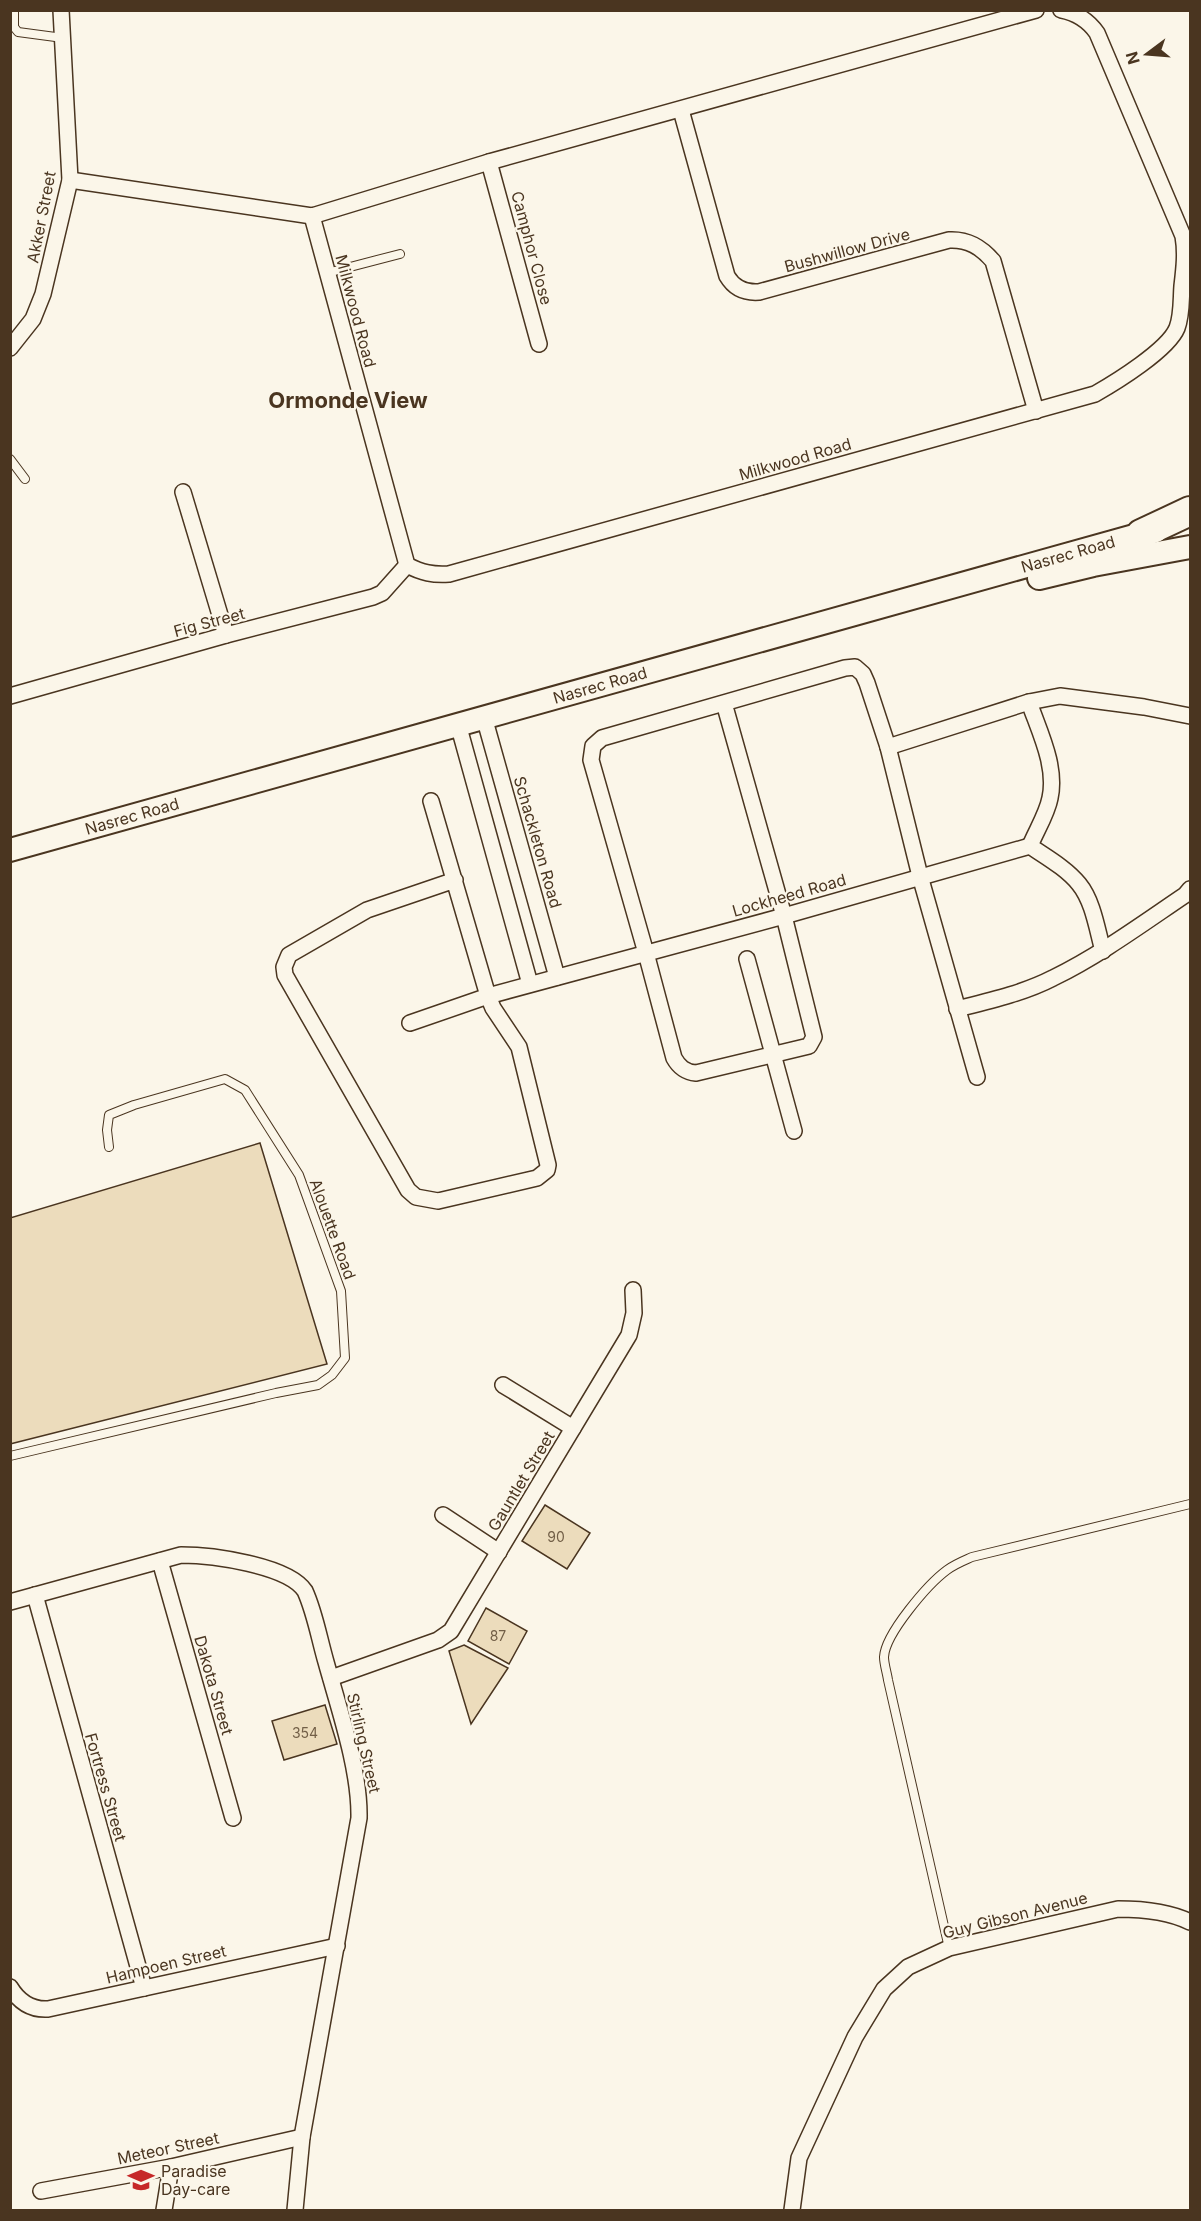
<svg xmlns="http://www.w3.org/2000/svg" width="1201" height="2221" font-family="Inter,sans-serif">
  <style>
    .building { fill: #ecdcbc; stroke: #4a3520; stroke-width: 1.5 }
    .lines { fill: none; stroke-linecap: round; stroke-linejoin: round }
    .service-casing { stroke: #4a3520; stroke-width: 10 }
    .minor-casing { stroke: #4a3520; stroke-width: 18 }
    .secondary-casing { stroke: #4a3520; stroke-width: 26 }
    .motorway-casing { stroke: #4a3520; stroke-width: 32 }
    .service { stroke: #fbf6e9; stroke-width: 8 }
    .minor { stroke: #fbf6e9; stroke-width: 15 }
    .secondary { stroke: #fbf6e9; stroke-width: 22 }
    .motorway { stroke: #fbf6e9; stroke-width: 28 }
    .labels { text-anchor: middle; stroke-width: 4.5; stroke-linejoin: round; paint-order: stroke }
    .number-label { font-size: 14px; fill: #725f47 }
    .street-label { font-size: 16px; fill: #4a3520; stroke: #fbf6e9 }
    .poi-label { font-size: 16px; fill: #4a3520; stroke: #fbf6e9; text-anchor: start }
    .district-label { font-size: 22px; font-weight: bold; fill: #4a3520; stroke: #fbf6e9 }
  </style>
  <rect width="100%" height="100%" fill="#fbf6e9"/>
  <!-- building -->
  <g class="building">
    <path d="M260 1143 327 1364 10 1444V1218Z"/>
    <path d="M545 1505 590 1533 567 1569 522 1541Z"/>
    <path d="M486 1608 527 1631 509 1664 468 1641Z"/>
    <path d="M464 1645 508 1668 471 1724 449 1651Z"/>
    <path d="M325 1705 337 1744 284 1760 272 1721Z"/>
  </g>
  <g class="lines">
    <!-- service casing -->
    <g class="service-casing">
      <g id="service">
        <path d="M14 10V27L18 32 63 38"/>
        <path d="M327 273 400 254"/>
        <path d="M10 459 25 479"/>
        <path d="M10 1456 276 1393 318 1385 332 1375 345 1358 341 1291 299 1175 245 1090 225 1079 134 1105 109 1115 107 1130 109 1147"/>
        <path d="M949 1948 888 1680C887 1673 884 1664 884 1657 885 1634 928 1584 947 1570 955 1564 963 1561 972 1557L1190 1504"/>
      </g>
    </g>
    <!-- minor casing -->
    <g class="minor-casing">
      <g id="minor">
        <path d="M681 110 727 276C734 288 745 293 759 292L949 240C968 239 981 247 993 261L1036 411"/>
        <path d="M489 162 539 344"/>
        <path d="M70 180 312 216 489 162 1036 10"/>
        <path d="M312 216 407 565C422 573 433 575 449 574L1095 394C1116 382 1168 350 1177 328 1182 315 1181 299 1182 286 1184 269 1186 253 1183 236L1097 33C1088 20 1077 13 1061 10"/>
        <path d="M10 348 33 319 43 294 70 180 61 10"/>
        <path d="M183 492 226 635"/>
        <path d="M10 696 226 635 373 597 382 593 407 565"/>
        <path d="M1029 702C1039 731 1057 766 1050 798 1047 814 1036 831 1030 846"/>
        <path d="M724 703 784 916 814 1037 809 1046 696 1073C685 1072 679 1067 674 1058L646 953 591 760 593 746 602 738 845 668 855 667 863 674 867 683 888 747 920 876 977 1077"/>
        <path d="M484 717 557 977"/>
        <path d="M458 724 530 984"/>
        <path d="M888 747 1029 702 1060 696 1144 707 1190 716"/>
        <path d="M431 801 488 996 493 1008 519 1047 548 1165 547 1170 537 1178 438 1201 416 1197 408 1190 285 975 284 967 289 955 367 910 455 880"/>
        <path d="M1030 846C1046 857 1066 868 1079 884 1093 901 1097 929 1103 951"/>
        <path d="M747 959 794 1131"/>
        <path d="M957 1009C989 1001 1024 993 1053 978 1100 955 1142 924 1185 895L1190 889"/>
        <path d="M410 1023 488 996 784 916 1030 846"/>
        <path d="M503 1385 573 1428"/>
        <path d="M443 1515 499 1552"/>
        <path d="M160 1561 233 1818"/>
        <path d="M35 1595 144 1988"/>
        <path d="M10 1602 181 1555C211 1555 288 1565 305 1591 315 1613 319 1638 326 1662 339 1709 360 1770 359 1818L302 2137 295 2210"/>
        <path d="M331 1678 438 1640 451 1631 629 1335 634 1313 633 1290"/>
        <path d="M10 1987C19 2002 31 2010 48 2009L337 1946"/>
        <path d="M41 2191 171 2167 302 2137"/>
        <path d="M164 2210 171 2167"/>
        <path d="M792 2210 799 2158 855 2037 884 1989 908 1967 949 1948 1118 1909C1142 1909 1168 1911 1190 1922"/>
      </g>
    </g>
    <!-- secondary casing -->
    <g class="secondary-casing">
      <g id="secondary">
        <path d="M1039 578 1093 565 1190 547"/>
        <path d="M10 850 1141 534 1156 531"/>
      </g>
    </g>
    <!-- motorway casing -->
    <g class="motorway-casing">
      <path id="motorway" d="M1141 534 1190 511"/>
    </g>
    <!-- service -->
    <use href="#service" class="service"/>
    <!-- minor -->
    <use href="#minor" class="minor"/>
    <!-- secondary -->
    <use href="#secondary" class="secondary"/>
    <!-- motorway -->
    <use href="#motorway" class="motorway"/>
  </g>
  <!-- icons -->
  <defs>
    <g id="school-bare" transform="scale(2.07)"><path d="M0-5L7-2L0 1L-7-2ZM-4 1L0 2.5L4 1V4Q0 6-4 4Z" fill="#c62828" stroke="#fbf6e9" stroke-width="2.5" paint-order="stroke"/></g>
  </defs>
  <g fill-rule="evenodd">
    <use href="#school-bare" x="141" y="2180"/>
  </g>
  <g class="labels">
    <!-- number labels -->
    <g class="number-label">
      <text x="556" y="1542">90</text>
      <text x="498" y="1641">87</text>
      <text x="305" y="1738">354</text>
    </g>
    <!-- street labels -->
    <g class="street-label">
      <text transform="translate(41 217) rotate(-79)" y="6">Akker Street</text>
      <text transform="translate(532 248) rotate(75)" y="6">Camphor Close</text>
      <text transform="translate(847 250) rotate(-15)" y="6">Bushwillow Drive</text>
      <text transform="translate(356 311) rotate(75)" y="6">Milkwood Road</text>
      <text transform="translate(795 459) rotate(-16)" y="6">Milkwood Road</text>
      <text transform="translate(1068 554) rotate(-16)" y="6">Nasrec Road</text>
      <text transform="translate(209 622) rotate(-15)" y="6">Fig Street</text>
      <text transform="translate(600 685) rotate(-16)" y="6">Nasrec Road</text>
      <text transform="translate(132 816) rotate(-16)" y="6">Nasrec Road</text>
      <text transform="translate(538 842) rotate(74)" y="6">Schackleton Road</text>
      <text transform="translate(789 895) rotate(-16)" y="6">Lockheed Road</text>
      <text transform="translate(333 1229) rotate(70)" y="6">Alouette Road</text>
      <text transform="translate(521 1481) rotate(-59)" y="6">Gauntlet Street</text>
      <text transform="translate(214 1685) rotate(74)" y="6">Dakota Street</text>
      <text transform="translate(364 1743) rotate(77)" y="6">Stirling Street</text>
      <text transform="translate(106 1787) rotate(74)" y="6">Fortress Street</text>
      <text transform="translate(1015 1915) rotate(-14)" y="6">Guy Gibson Avenue</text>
      <text transform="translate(166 1964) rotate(-13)" y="6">Hampoen Street</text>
      <text transform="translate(168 2148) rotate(-12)" y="6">Meteor Street</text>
    </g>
    <!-- poi labels -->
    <g class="poi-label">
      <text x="161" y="2177">Paradise<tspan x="161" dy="18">Day-care</tspan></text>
    </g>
    <!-- district labels -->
    <g class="district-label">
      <text x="348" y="408">Ormonde View</text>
    </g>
  </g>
  <!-- border -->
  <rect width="1201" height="2221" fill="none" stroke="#4a3520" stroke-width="24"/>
  <!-- north arrow -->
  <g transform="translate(1147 54) rotate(254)" stroke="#fbf6e9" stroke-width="4.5" paint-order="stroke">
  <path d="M0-4.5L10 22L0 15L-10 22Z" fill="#4a3520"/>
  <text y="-9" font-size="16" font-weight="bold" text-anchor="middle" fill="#4a3520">N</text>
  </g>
</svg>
